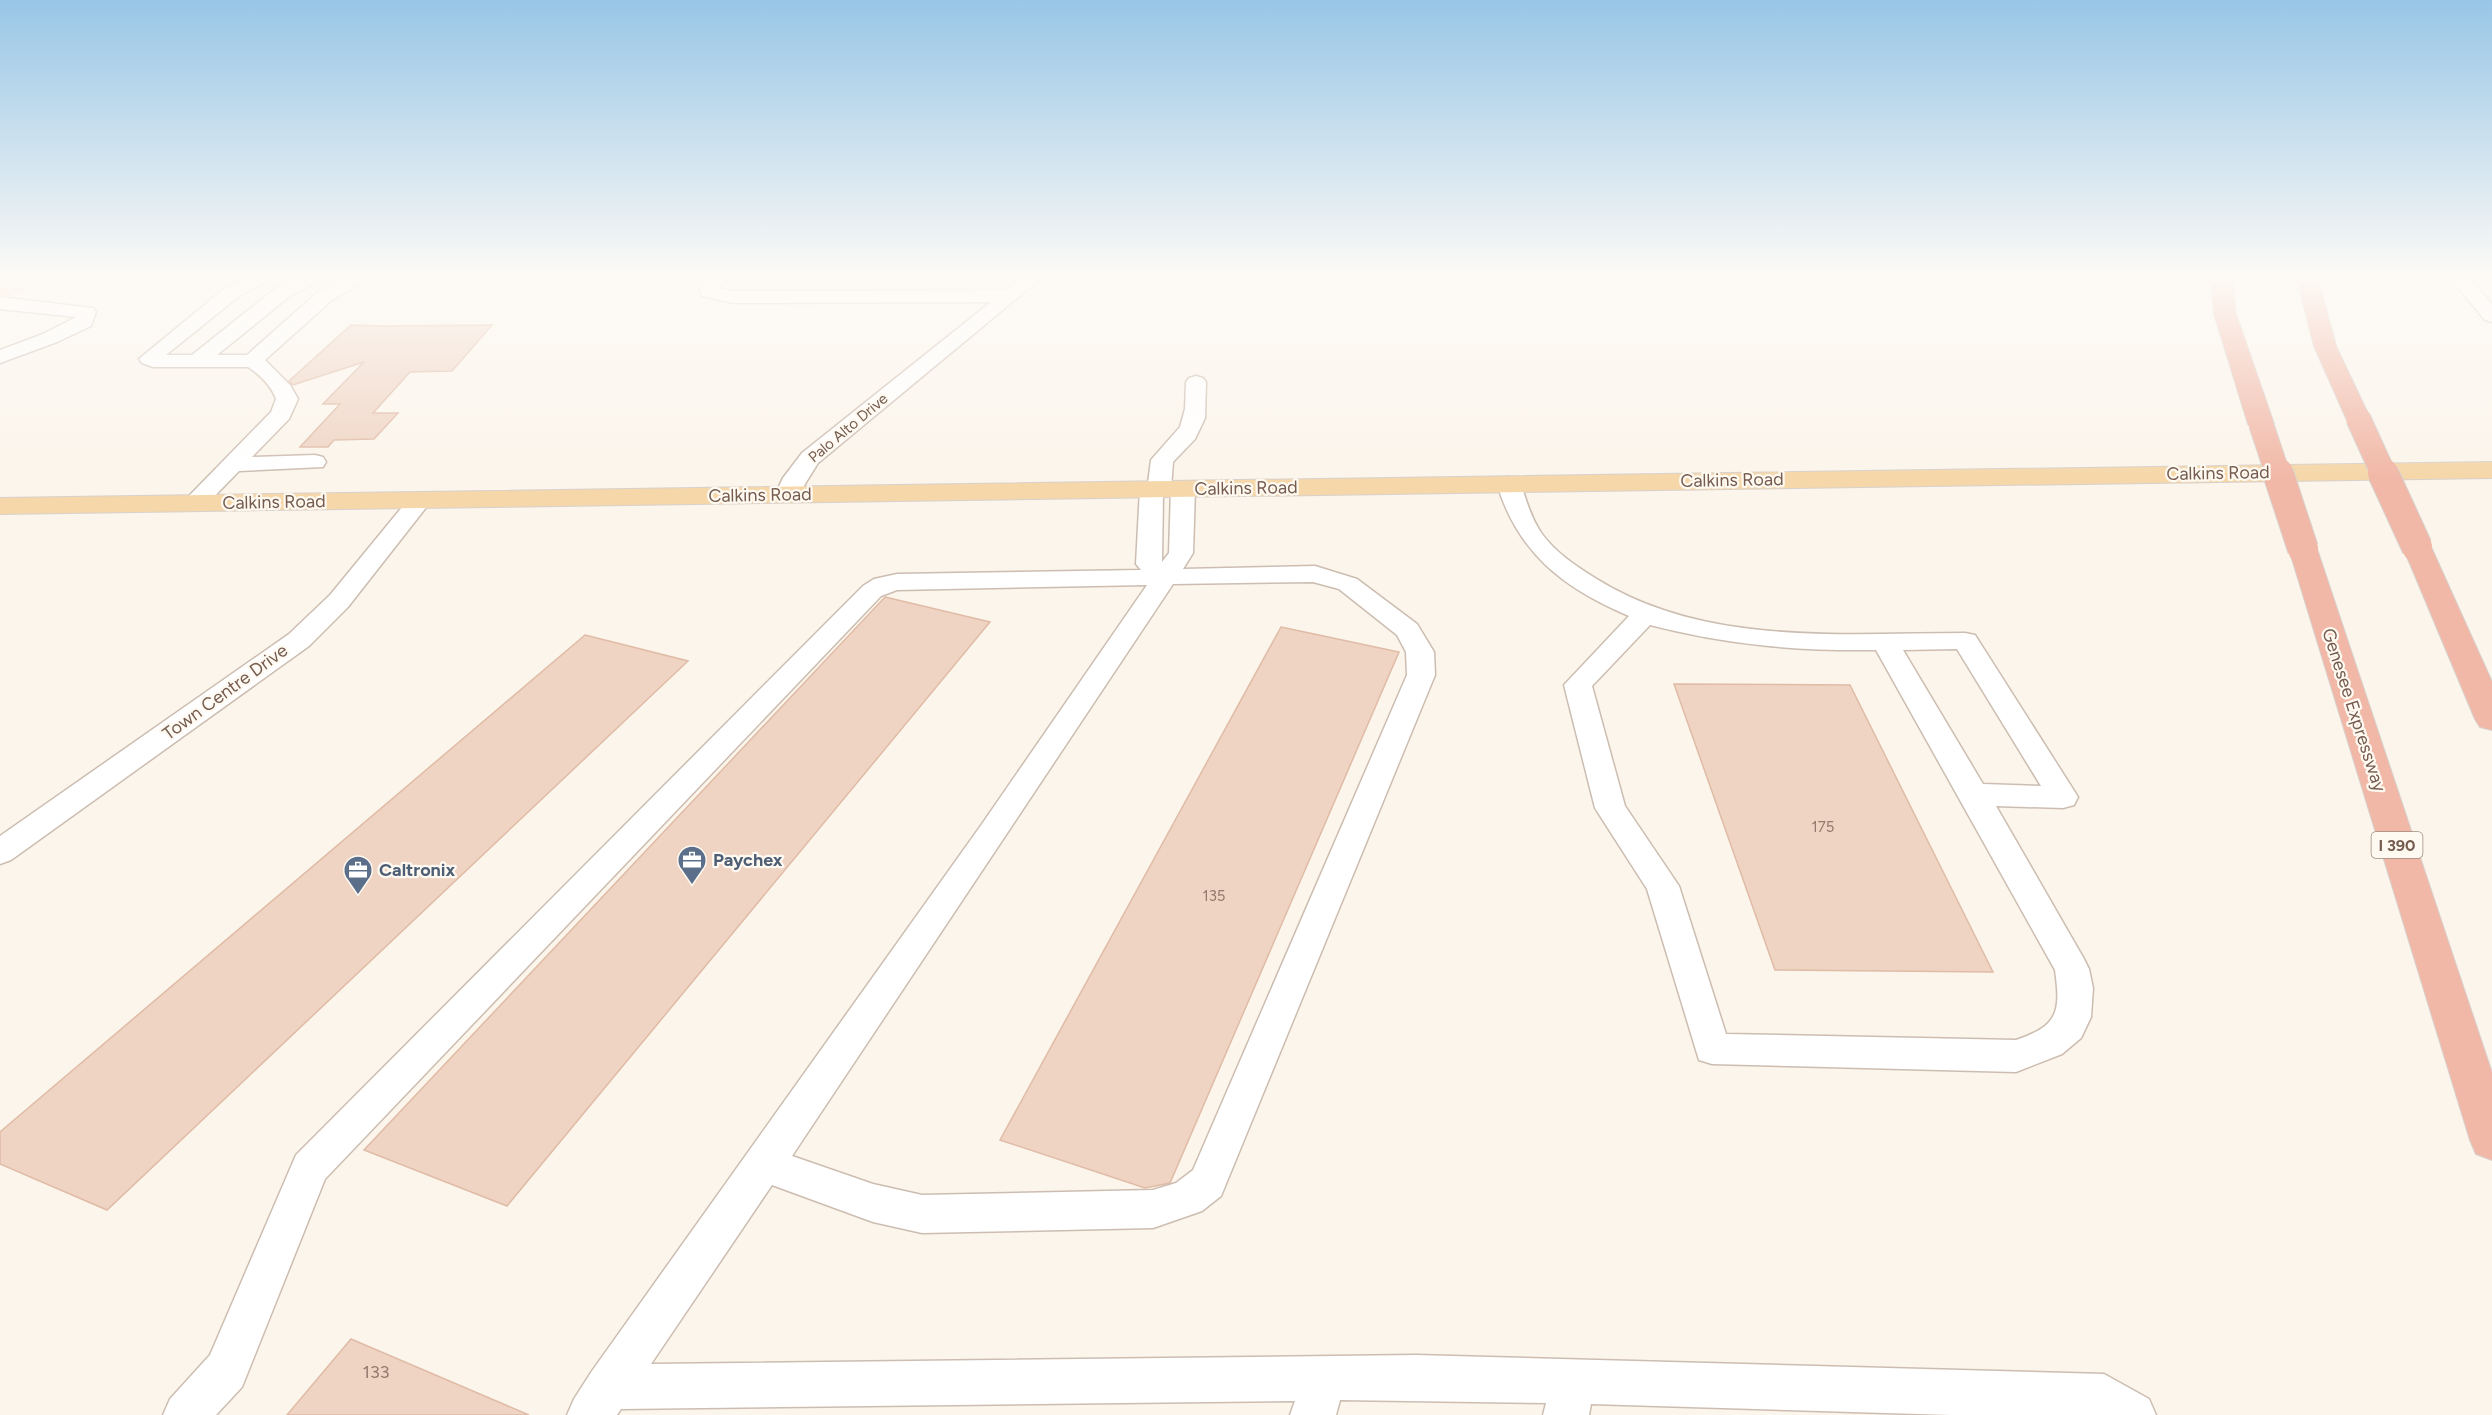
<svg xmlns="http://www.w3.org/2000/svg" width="2492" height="1415" font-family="Figtree,sans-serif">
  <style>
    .building { fill: #efd4c4; stroke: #e0bba6; stroke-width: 1.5 }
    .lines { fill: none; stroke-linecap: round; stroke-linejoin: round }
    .minor-casing { stroke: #cdbdb1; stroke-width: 3 }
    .major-casing { stroke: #d8d1ce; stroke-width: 2 }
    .highway-casing { stroke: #d8d1ce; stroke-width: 2 }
    .minor { fill: #fff; fill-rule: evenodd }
    .major { fill: #f5d7a9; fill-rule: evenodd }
    .highway { fill: #f1b8a7; fill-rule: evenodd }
    .highway-bridge-far1-casing { stroke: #d8d1ce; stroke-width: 26; stroke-linecap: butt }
    .highway-bridge-casing { stroke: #d8d1ce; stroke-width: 32; stroke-linecap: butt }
    .highway-bridge-far1 { stroke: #f1b8a7; stroke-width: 24 }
    .highway-bridge { stroke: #f1b8a7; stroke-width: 30 }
    .labels { text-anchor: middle; stroke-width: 4.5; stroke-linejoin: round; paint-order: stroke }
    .far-street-label { font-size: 15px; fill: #755c4f; stroke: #fef9f1 }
    .number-label { font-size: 15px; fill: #947a6c }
    .shield { fill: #fef9f1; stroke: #9e8b80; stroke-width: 1.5 }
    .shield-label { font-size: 16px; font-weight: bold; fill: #755c4f }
    .street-label { font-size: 18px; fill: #755c4f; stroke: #fef9f1 }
    .service-label { font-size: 18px; font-weight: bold; fill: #4e5e75; stroke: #fef9f1; text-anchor: start }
    .near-number-label { font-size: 18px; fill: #947a6c }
  </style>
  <rect width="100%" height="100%" fill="#fbf5eb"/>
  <!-- building -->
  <g class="building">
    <path d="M351 325 384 326 492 325 452 371 410 372 373 413H398L374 439 334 440 328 447H300L340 404H323L364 362 293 385 289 381Z"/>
    <path d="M885 597 990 622 507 1206 364 1150Z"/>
    <path d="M1281 627 1399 652 1170 1183 1145 1188 1000 1140Z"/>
    <path d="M585 635 688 661 107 1210 0 1164V1132Z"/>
    <path d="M1674 684 1850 685 1993 972 1775 970Z"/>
    <path d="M351 1339 529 1415H287Z"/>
  </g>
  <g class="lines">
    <!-- minor casing -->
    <g class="minor-casing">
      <g id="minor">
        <path d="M247 279H270L238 297 166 355H192L276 288 296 279H319L316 283 290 296 217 355H247L318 292 345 279H368L332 300 265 360 290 385 298 399 289 419 252 457 315 455 323 457 326 462 323 467 239 471 203 508H187L183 503 187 498 271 412 276 399C271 385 260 375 248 367H153L142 363 139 359 224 289Z"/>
        <path d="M707 279H726L718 288 733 291 1005 290 1020 279H1040L818 463 795 500H779L775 495 783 478 802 453 991 302 733 303 702 296 699 288Z"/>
        <path d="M2451 279H2470L2492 304V322L2485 320Z"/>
        <path d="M0 297 93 308 96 312 91 326 57 342 0 363V350L43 334 76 317 0 309Z"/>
        <path d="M1196 376 1203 378 1206 382 1205 418 1195 439 1173 462 1171 489 1163 495 1162 562 1169 553 1171 489 1175 484H1191L1195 489 1193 553 1183 569 1315 566 1357 579 1417 624 1434 652 1435 675 1221 1196 1202 1211 1153 1228 922 1233 873 1222 772 1185 651 1364 1416 1355 2104 1374 2149 1399 2156 1415H1951L1591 1404 1589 1415H1543L1546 1403 1340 1400 1336 1415H1290L1295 1401 621 1409 617 1415H567L574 1399 592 1371 982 824 1147 585 897 590 881 596 325 1179 242 1387 216 1415H163L170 1399 210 1355 296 1155 863 586 874 579 897 574 1141 570 1136 564 1140 489 1148 483 1151 460 1180 427 1185 409 1186 382 1189 378ZM1313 582 1339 589 1397 635 1406 652 1407 675 1193 1170 1176 1183 1153 1190 922 1195 873 1184 792 1156 1173 584Z"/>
        <path d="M1509 477 1517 479 1521 484C1526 501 1532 520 1542 534 1556 553 1576 566 1595 578 1705 647 1841 633 1965 633L1975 635 2078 797 2074 805 2063 808 1996 806 2084 959 2089 969 2093 988 2091 1017 2081 1038 2062 1054 2016 1072 1712 1064 1699 1060 1647 889 1595 808 1564 685 1629 616C1563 588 1518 553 1497 484L1501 479ZM1650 625C1728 645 1795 651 1876 650L2055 970C2061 1012 2058 1026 2016 1040L1726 1034 1679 886 1625 806 1592 686ZM1957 649 2041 786 1983 784 1903 650Z"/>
        <path d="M420 493 428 495 432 500 428 505 348 607 309 646 11 860 0 864V836L289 634 330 595 412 495Z"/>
      </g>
    </g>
    <!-- major casing -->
    <g class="major-casing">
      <g id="major">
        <path d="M15 279H45L41 283 0 298V285Z"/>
        <path d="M2492 462V478L0 514V498Z"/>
      </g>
    </g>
    <!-- highway casing -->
    <g class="highway-casing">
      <g id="highway">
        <path d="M2211 279H2232L2236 314 2274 424 2270 429 2261 432 2252 429 2248 424 2214 314Z"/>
        <path d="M2297 279H2318L2336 346 2370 418 2367 423 2358 425 2349 423 2346 418 2314 346Z"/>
        <path d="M2417 538 2427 541 2431 547 2492 682V730L2480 727 2475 719 2403 547 2407 541Z"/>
        <path d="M2303 540 2313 543 2317 549 2492 1073V1160L2476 1154 2470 1140 2289 549 2293 543Z"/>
      </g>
    </g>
    <!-- minor -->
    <use href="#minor" class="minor"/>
    <!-- major -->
    <use href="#major" class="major"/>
    <!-- highway -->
    <use href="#highway" class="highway"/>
    <!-- highway-bridge-far1 casing -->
    <g class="highway-bridge-far1-casing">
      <g id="highway-bridge-far1">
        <path d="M2358 418 2384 475"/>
        <path d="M2261 424 2278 475"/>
      </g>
    </g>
    <!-- highway-bridge casing -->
    <g class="highway-bridge-casing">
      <g id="highway-bridge">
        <path d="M2278 473 2303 549"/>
        <path d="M2383 473 2417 547"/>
      </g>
    </g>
    <!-- highway-bridge-far1 -->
    <use href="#highway-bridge-far1" class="highway-bridge-far1"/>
    <!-- highway-bridge -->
    <use href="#highway-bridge" class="highway-bridge"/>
  </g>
  <!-- sky -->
  <linearGradient id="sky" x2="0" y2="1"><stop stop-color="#98c6e6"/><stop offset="0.58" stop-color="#fdfaf6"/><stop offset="1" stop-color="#fdfaf6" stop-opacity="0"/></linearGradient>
  <rect width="2492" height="477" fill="url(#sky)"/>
  <!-- icons -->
  <defs>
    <g id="office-pin" transform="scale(1.5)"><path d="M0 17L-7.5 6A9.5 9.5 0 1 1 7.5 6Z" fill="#5c6f8a" stroke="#fef9f1"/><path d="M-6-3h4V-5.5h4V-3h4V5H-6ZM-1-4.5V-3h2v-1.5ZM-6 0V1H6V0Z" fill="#fff"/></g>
  </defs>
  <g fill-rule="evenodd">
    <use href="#office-pin" x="692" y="860"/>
    <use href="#office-pin" x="358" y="870"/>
  </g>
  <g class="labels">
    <!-- far-street labels -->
    <g class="far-street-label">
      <text transform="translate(848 428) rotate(-40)" y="5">Palo Alto Drive</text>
    </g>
    <!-- number labels -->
    <g class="number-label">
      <text x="1823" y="832">175</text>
      <text x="1214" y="901">135</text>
    </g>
    <!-- shield labels -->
    <rect class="shield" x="2371.5" y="832" width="51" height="26" rx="4.5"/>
    <g class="shield-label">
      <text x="2397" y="851">I 390</text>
    </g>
    <!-- street labels -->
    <g class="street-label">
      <text transform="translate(2218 473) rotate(-1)" y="6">Calkins Road</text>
      <text transform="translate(1732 480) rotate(-1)" y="6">Calkins Road</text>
      <text transform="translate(1246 488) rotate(-1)" y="6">Calkins Road</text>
      <text transform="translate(760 495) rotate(-1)" y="6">Calkins Road</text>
      <text transform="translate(274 502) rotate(-1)" y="6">Calkins Road</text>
      <text transform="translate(225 692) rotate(-36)" y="6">Town Centre Drive</text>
      <text transform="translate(2354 710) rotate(72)" y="6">Genesee Expressway</text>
    </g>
    <!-- service labels -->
    <g class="service-label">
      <text x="713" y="866">Paychex</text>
      <text x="379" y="876">Caltronix</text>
    </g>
    <!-- near-number labels -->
    <g class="near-number-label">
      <text x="376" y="1378">133</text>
    </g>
  </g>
</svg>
